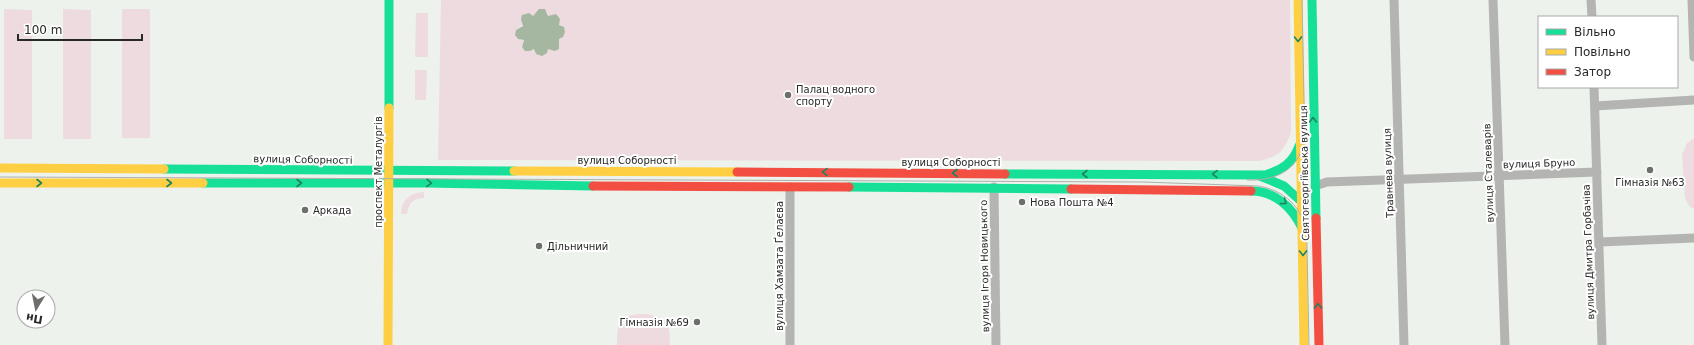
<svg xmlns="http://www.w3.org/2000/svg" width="1694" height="345" font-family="'DejaVu Sans',sans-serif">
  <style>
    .green { fill: #eedbe0; fill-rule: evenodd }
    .water { fill: #a5b7a1 }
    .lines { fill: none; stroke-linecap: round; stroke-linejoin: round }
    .street { stroke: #b4b5b3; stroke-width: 9 }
    .fast { stroke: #16e098; stroke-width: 9 }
    .slow { stroke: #ffcf43; stroke-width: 9 }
    .jam { stroke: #f24e42; stroke-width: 9 }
    .tram { stroke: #adafac; stroke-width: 1 }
    .oneway { stroke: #1e845f }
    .poi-dot { fill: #6c6f6b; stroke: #fff; stroke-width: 1.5 }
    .labels { text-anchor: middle; stroke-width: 4; stroke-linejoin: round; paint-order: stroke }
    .poi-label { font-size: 10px; fill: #262926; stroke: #fff; text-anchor: start }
    .street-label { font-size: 10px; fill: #262926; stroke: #fff }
  </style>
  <rect width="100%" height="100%" fill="#edf2ec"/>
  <!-- green -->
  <g class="green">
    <path d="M441 0H1290L1291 132C1284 152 1279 156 1260 161L438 160ZM543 9 547 12 548 16 559 18 558 24 564 27 565 32 548 48 544 55 536 54 534 49 528 51 522 47 524 40H520L516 30C526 23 533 13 543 9Z"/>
    <path d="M4 9 32 10V139H4Z"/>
    <path d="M63 9 91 10V139H63Z"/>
    <rect x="122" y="9" width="28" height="129"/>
    <path d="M416 13H428V57H415Z"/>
    <path d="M415 70H427L426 100H415Z"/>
    <path d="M1694 138V209L1689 206 1685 198 1682 155 1687 143Z"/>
    <path d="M424 192V198C413 198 408 204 407 214H401C402 199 410 193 424 192Z"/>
    <path d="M647 314C669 318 670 325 670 345H617C617 319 620 314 647 314Z"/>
  </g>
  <!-- water -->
  <path class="water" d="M539 9H545L548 16 556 14 560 19 559 25 564 27 565 32 563 37 559 39V49L555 51 548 49 547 53 542 56 536 54 534 49 530 51H525L522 47 524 40 518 39 515 35 516 30 523 26 521 19 522 15 529 13 533 16Z"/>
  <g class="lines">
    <!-- street -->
    <g class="street">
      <path d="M1394 0 1404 345"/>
      <path d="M1493 0 1505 345"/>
      <path d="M1591 0 1592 17"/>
      <path d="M1692 0 1694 57"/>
      <path d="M1594 87 1602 345"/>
      <path d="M1595 106 1694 100"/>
      <path d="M1315 186 1327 182 1597 172"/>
      <path d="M790 187V345"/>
      <path d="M994 187 996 345"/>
      <path d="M1600 242 1694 238"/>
    </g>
    <!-- fast -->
    <g class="fast">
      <path d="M1312 0 1316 218"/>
      <path d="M389 108V0"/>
      <path d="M164 169 514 171"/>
      <path d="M1005 174 1265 175C1282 170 1293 163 1299 146"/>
      <path d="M1260 176 1284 186 1303 203"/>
      <path d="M203 183H426L593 186"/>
      <path d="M849 187 1071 189"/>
      <path d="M1251 191C1275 191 1292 207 1302 228"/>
    </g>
    <!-- slow -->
    <g class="slow">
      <path d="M1298 0 1304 345"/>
      <path d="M0 168 164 169"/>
      <path d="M514 171 737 172"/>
      <path d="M0 183H203"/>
      <path d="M388 345 389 108"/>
    </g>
    <!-- jam -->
    <g class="jam">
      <path d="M737 172 1005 174"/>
      <path d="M593 186 849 187"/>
      <path d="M1071 189 1251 191"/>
      <path d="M1316 218 1319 345"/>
    </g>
    <!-- tram -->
    <g class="tram">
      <path d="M1302 0 1309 345"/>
      <path d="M0 177 1143 182 1258 186C1284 190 1302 207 1307 232"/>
      <path d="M1247 180C1275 181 1298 171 1304 142"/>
    </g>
  </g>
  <!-- one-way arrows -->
  <defs><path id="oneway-chevron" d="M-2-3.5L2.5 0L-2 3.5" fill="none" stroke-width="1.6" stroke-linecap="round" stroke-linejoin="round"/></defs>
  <g class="oneway">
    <use href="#oneway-chevron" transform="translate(1298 39) rotate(89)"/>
    <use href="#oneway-chevron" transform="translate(1313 120) rotate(-91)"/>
    <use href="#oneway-chevron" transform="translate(825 172) rotate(-179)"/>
    <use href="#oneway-chevron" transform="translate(955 173) rotate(-180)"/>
    <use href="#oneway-chevron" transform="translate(1085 174) rotate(-180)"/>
    <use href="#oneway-chevron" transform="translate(1215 174) rotate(-179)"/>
    <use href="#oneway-chevron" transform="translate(39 183)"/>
    <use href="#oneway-chevron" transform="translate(169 183)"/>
    <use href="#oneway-chevron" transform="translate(299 183)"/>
    <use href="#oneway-chevron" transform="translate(429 183) rotate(1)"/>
    <use href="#oneway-chevron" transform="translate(1284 202) rotate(37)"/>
    <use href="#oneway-chevron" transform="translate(1303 253) rotate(89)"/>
    <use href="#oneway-chevron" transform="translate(1318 306) rotate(-91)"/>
  </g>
  <!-- markers -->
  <g class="poi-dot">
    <circle cx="788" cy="95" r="4"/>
    <circle cx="1650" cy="170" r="4"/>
    <circle cx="1022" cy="202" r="4"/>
    <circle cx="305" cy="210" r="4"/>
    <circle cx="539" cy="246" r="4"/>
    <circle cx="697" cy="322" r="4"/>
  </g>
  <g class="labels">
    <!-- poi labels -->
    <g class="poi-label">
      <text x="796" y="93">Палац водного<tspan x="796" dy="12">спорту</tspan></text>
      <text x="1650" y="186" text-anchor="middle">Гімназія №63</text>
      <text x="1030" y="206">Нова Пошта №4</text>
      <text x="313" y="214">Аркада</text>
      <text x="547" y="250">Дільничний</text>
      <text x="689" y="326" text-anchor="end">Гімназія №69</text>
    </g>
    <!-- street labels -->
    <g class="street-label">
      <text transform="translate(303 159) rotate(1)" y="4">вулиця Соборності</text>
      <text x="627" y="164">вулиця Соборності</text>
      <text x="951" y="166">вулиця Соборності</text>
      <text transform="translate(1539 163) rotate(-2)" y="4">вулиця Бруно</text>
      <text transform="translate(378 172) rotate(-90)" y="4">проспект Металургів</text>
      <text transform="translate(1304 173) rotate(-91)" y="4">Святогеоргіївська вулиця</text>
      <text transform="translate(1388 173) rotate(-92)" y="4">Травнева вулиця</text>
      <text transform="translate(1488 173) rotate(-92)" y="4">вулиця Сталеварів</text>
      <text transform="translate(1588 252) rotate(-92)" y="4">вулиця Дмитра Горбачіва</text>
      <text transform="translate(779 266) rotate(-90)" y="4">вулиця Хамзата Ґелаєва</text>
      <text transform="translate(984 266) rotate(-91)" y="4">вулиця Ігоря Новицького</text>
    </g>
  </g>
  <!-- legend -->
  <rect x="1538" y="16" width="140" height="72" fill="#ffffff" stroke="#a8a9a8"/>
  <rect x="1546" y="29" width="20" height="6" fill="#16e098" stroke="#a8a9a8"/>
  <text x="1574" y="36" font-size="12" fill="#262926">Вільно</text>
  <rect x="1546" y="49" width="20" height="6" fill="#ffcf43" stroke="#a8a9a8"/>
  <text x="1574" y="56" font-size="12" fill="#262926">Повільно</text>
  <rect x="1546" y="69" width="20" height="6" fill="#f24e42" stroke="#a8a9a8"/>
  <text x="1574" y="76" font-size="12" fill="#262926">Затор</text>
  <!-- north arrow -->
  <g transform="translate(36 309) rotate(190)"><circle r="19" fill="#ffffff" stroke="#a8a9a8"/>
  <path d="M0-3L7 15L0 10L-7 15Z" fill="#6c6f6b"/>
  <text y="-6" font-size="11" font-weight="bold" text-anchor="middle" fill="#262926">Пн</text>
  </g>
  <!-- scale -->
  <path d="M18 34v6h124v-6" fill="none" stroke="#262926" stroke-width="2"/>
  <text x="24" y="34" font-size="12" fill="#262926" stroke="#ffffff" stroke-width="3" paint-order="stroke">100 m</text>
</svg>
